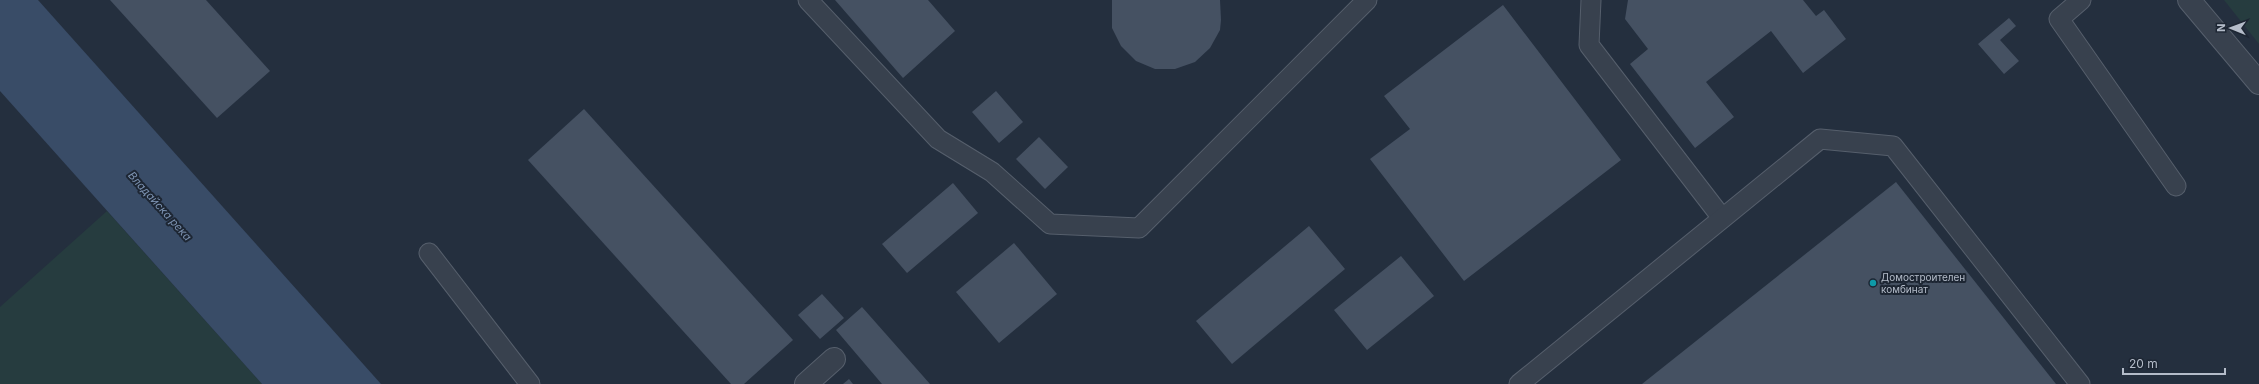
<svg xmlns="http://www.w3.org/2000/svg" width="2259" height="384" font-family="Inter,sans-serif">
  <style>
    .green { fill: #263c3f }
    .water { fill: #394c67 }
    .building { fill: #455162 }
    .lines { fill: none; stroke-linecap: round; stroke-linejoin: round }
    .service-casing { stroke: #565f6c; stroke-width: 21 }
    .minor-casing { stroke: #565f6c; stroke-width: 24 }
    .service { stroke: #38414e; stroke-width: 19 }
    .minor { stroke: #38414e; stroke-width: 22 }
    .culture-dot { fill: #0f9aa8; stroke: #1d2633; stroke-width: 1.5 }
    .labels { text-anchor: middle; stroke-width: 4; stroke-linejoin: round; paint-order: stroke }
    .poi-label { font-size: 10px; fill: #b4bcc9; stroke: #1d2633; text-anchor: start }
    .water-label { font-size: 11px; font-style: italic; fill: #7c92b1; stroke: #1d2633 }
  </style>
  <rect width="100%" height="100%" fill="#242f3e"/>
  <!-- green -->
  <g class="green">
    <path d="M2224 0H2259V44Z"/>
    <path d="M107 211 262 384H0V307Z"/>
  </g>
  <!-- water -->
  <path class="water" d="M0 0H38L381 384H262L0 91Z"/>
  <!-- building -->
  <g class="building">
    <path d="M110 0H206L270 71 217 118Z"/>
    <path d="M835 0H928L955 31 903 78Z"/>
    <path d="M1112 0H1220L1221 20 1220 30 1210 48 1195 62 1175 69H1155L1136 61 1121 46 1112 28Z"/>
    <path d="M1628 0H1803L1816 16 1824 10 1846 39 1803 73 1771 31 1706 82 1734 117 1695 148 1630 64 1648 49 1625 19Z"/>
    <path d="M1503 5 1621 160 1464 281 1370 159 1410 129 1384 96Z"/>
    <path d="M2009 18 2016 26 2000 40 2019 61 2004 74 1978 44Z"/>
    <path d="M996 91 1023 122 999 143 972 112Z"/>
    <path d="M584 109 793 340 744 384H731L528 160Z"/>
    <path d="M1039 137 1068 167 1045 189 1016 159Z"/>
    <path d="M1896 182 2056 384H1642Z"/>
    <path d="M953 183 978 213 907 273 882 244Z"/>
    <path d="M1309 226 1345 269 1232 364 1196 321Z"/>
    <path d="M1014 243 1057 294 999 343 956 292Z"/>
    <path d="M1401 256 1434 296 1367 350 1334 310Z"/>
    <path d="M822 294 844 318 820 339 798 315Z"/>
    <path d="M862 307 930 384H882L836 330Z"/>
    <path d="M849 379 853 384H843Z"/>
  </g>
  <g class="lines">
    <!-- service casing -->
    <g class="service-casing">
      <g id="service">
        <path d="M808 0 938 139 992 172 1050 224 1139 228 1367 0"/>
        <path d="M1591 0 1589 45 1722 218"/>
        <path d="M2081 0 2059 19 2176 186"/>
        <path d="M429 253 530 384"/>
        <path d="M1519 384 1820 139 1893 146 2080 384"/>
      </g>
    </g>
    <!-- minor casing -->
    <g class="minor-casing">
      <g id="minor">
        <path d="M2189 0 2259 83"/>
        <path d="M806 384 834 359"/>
      </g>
    </g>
    <!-- service -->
    <use href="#service" class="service"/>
    <!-- minor -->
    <use href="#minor" class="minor"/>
  </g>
  <!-- markers -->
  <circle class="culture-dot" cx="1873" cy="283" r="4"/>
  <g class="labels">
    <!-- poi labels -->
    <g class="poi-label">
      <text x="1881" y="281">Домостроителен<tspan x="1881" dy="12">комбинат</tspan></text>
    </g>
    <!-- water labels -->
    <g class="water-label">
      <text transform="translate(160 206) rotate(48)" y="4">Владайска река</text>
    </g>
  </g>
  <!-- north arrow -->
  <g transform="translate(2231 28) rotate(271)" stroke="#1d2633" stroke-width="3" paint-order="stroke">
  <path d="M0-3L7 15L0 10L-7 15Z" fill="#b4bcc9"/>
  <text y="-6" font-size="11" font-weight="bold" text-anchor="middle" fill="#b4bcc9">N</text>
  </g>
  <!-- scale -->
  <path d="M2123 368v6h102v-6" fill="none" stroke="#b4bcc9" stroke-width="2"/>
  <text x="2129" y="368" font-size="12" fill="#b4bcc9" stroke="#1d2633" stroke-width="3" paint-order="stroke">20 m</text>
</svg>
